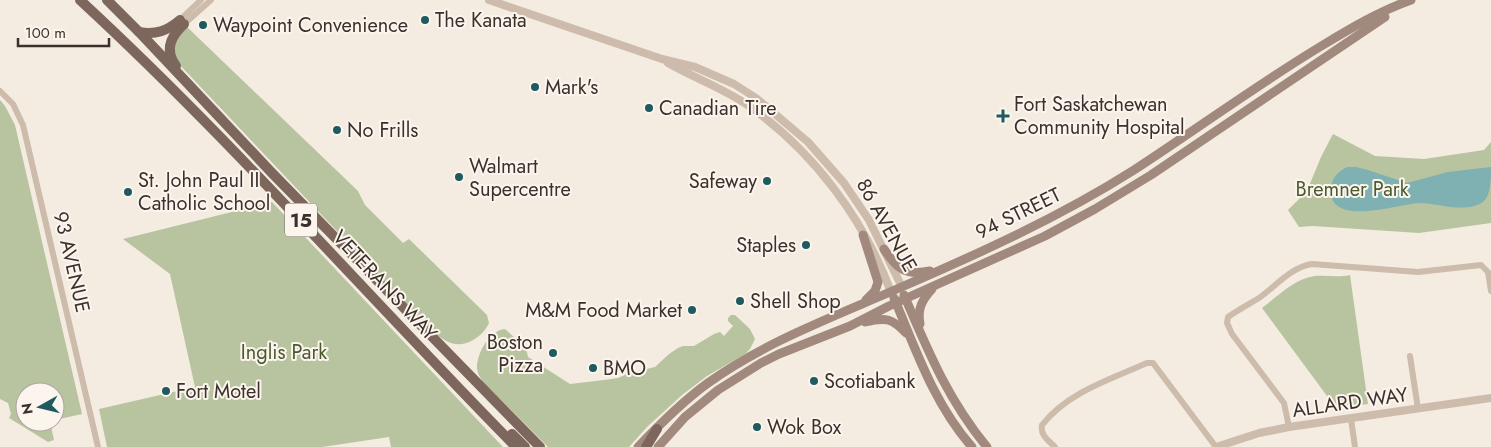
<svg xmlns="http://www.w3.org/2000/svg" width="1491" height="447" font-family="Jost,sans-serif">
  <style>
    .green { fill: #b8c4a0 }
    .water { fill: #7fb0b2 }
    .lines { fill: none; stroke-linecap: round; stroke-linejoin: round }
    .minor { stroke: #cdbbac; stroke-width: 6 }
    .tertiary { stroke: #cdbbac; stroke-width: 8 }
    .secondary { stroke: #a18a7d; stroke-width: 9 }
    .primary { stroke: #7d675c; stroke-width: 10 }
    .poi-dot { fill: #1f5a5e; stroke: #fbf5ee; stroke-width: 2 }
    .labels { text-anchor: middle; stroke-width: 4; stroke-linejoin: round; paint-order: stroke }
    .shield { fill: #fbf5ee; stroke: #756b66; stroke-width: 1 }
    .shield-label { font-size: 19px; font-weight: bold; fill: #3b302b }
    .poi-label { font-size: 20px; fill: #3b302b; stroke: #fbf5ee; text-anchor: start }
    .park-label { font-size: 20px; fill: #4a5a2e; stroke: #fbf5ee }
    .street-label { font-size: 20px; fill: #3b302b; stroke: #fbf5ee }
  </style>
  <rect width="100%" height="100%" fill="#f4ebe1"/>
  <!-- green -->
  <g class="green">
    <path d="M186 26 358 191 365 205 403 243 409 239 487 315 489 323C486 330 480 336 473 340 452 352 438 336 423 322L177 62C169 45 174 39 186 26Z"/>
    <path d="M0 100 5 106 15 125 82 414 55 420V392H25V422H50L54 440 48 442 9 418 11 414 8 403 0 399Z"/>
    <path d="M1333 134 1375 156 1424 159 1484 150 1491 142V223L1419 233 1313 226 1299 227 1288 210 1307 191 1321 157Z"/>
    <path d="M272 202 503 447H391L389 437 322 447H107L99 409 195 387 170 274 123 239Z"/>
    <path d="M1350 275 1368 404 1334 409 1329 396H1327L1262 308C1277 297 1295 278 1315 276 1327 275 1338 278 1350 275Z"/>
    <path d="M731 315H735L750 329 755 339 750 349 745 354 707 376 682 395 647 427 629 447H548L484 383C481 379 478 375 477 369 476 355 489 330 505 329L526 348 528 357 570 384 604 380 618 378 629 373 655 367 669 354 678 348 683 346H694L714 334 720 332 724 336 733 326 728 321V318Z"/>
  </g>
  <!-- water -->
  <path class="water" d="M1347 167H1356L1368 170 1407 183 1448 172 1491 167C1491 179 1491 195 1483 202 1464 214 1439 203 1419 203 1399 204 1326 229 1331 187 1333 176 1338 172 1347 167Z"/>
  <g class="lines">
    <!-- minor -->
    <g class="minor">
      <path d="M180 20 201 0"/>
      <path d="M184 24 211 0"/>
      <path d="M0 91 13 104 23 125 98 447"/>
      <path d="M1410 356 1418 409"/>
      <path d="M1351 419 1355 447"/>
      <path d="M1289 427 1284 403 1232 334 1227 323 1228 317C1238 310 1249 304 1259 298 1275 287 1291 267 1312 264L1418 272 1481 265 1488 272 1491 291"/>
      <path d="M1055 447C1048 440 1040 435 1042 425 1068 392 1111 379 1147 363H1153L1216 447"/>
    </g>
    <!-- tertiary -->
    <g class="tertiary">
      <path d="M489 0 662 59 695 67 734 84 756 98 808 142 844 183 869 220 902 287"/>
      <path d="M668 63C694 78 723 88 749 106 813 151 864 219 891 292"/>
      <path d="M1216 447 1259 433 1289 427 1491 398"/>
    </g>
    <!-- secondary -->
    <g class="secondary">
      <path d="M863 235 878 282 875 291 866 300"/>
      <path d="M884 249C897 269 905 276 930 271"/>
      <path d="M904 295C928 351 948 400 987 447"/>
      <path d="M894 298C916 350 934 404 972 447"/>
      <path d="M865 322C885 317 892 318 906 333"/>
      <path d="M920 324C917 309 922 300 932 289"/>
      <path d="M638 447C659 425 683 401 708 383 765 342 833 317 897 289 978 254 1060 217 1134 170 1197 129 1258 84 1323 45 1351 28 1380 11 1411 0"/>
      <path d="M658 447 685 417 718 390 761 363 779 354 850 326 889 306 1045 236 1095 209 1151 175 1385 17"/>
    </g>
    <!-- primary -->
    <g class="primary">
      <path d="M80 0C233 141 370 299 516 447"/>
      <path d="M107 0 142 35 272 173 540 447"/>
      <path d="M139 32C156 35 167 31 180 20"/>
      <path d="M176 66C164 50 171 36 184 24"/>
      <path d="M512 434 525 447"/>
      <path d="M646 447 657 429"/>
    </g>
  </g>
  <!-- markers -->
  <g class="poi-dot">
    <circle cx="425" cy="20" r="5"/>
    <circle cx="203" cy="25" r="5"/>
    <circle cx="535" cy="87" r="5"/>
    <circle cx="649" cy="108" r="5"/>
    <path d="M1000.5 108.5h5v5h5v5h-5v5h-5v-5h-5v-5h5z"/>
    <circle cx="337" cy="130" r="5"/>
    <circle cx="459" cy="177" r="5"/>
    <circle cx="767" cy="181" r="5"/>
    <circle cx="128" cy="192" r="5"/>
    <circle cx="806" cy="245" r="5"/>
    <circle cx="740" cy="301" r="5"/>
    <circle cx="692" cy="310" r="5"/>
    <circle cx="553" cy="353" r="5"/>
    <circle cx="593" cy="368" r="5"/>
    <circle cx="814" cy="381" r="5"/>
    <circle cx="166" cy="391" r="5"/>
    <circle cx="757" cy="427" r="5"/>
  </g>
  <g class="labels">
    <!-- shield labels -->
    <rect class="shield" x="285" y="203.5" width="32" height="33" rx="4"/>
    <g class="shield-label">
      <text x="301" y="227">15</text>
    </g>
    <!-- poi labels -->
    <g class="poi-label">
      <text x="435" y="27">The Kanata</text>
      <text x="213" y="32">Waypoint Convenience</text>
      <text x="545" y="94">Mark's</text>
      <text x="1014" y="111">Fort Saskatchewan<tspan x="1014" dy="23">Community Hospital</tspan></text>
      <text x="659" y="115">Canadian Tire</text>
      <text x="347" y="137">No Frills</text>
      <text x="469" y="173">Walmart<tspan x="469" dy="23">Supercentre</tspan></text>
      <text x="138" y="187">St. John Paul II<tspan x="138" dy="23">Catholic School</tspan></text>
      <text x="757" y="188" text-anchor="end">Safeway</text>
      <text x="796" y="252" text-anchor="end">Staples</text>
      <text x="750" y="308">Shell Shop</text>
      <text x="682" y="317" text-anchor="end">M&amp;M Food Market</text>
      <text x="543" y="349" text-anchor="end">Boston<tspan x="543" dy="23">Pizza</tspan></text>
      <text x="603" y="375">BMO</text>
      <text x="824" y="388">Scotiabank</text>
      <text x="176" y="398">Fort Motel</text>
      <text x="767" y="434">Wok Box</text>
    </g>
    <!-- park labels -->
    <g class="park-label">
      <text x="1352" y="196">Bremner Park</text>
      <text x="284" y="359">Inglis Park</text>
    </g>
    <!-- street labels -->
    <g class="street-label">
      <text transform="translate(1018 213) rotate(-26)" y="7">94 STREET</text>
      <text transform="translate(887 225) rotate(61)" y="7">86 AVENUE</text>
      <text transform="translate(72 262) rotate(77)" y="7">93 AVENUE</text>
      <text transform="translate(385 285) rotate(47)" y="7">VETERANS WAY</text>
      <text transform="translate(1350 402) rotate(-8)" y="7">ALLARD WAY</text>
    </g>
  </g>
  <!-- north arrow -->
  <g transform="translate(40 407) rotate(262)"><circle r="24" fill="#fbf5ee" stroke="#aea6a0"/>
  <path d="M0-4L9 19L0 12L-9 19Z" fill="#1f5a5e"/>
  <text y="-8" font-size="14" font-weight="bold" text-anchor="middle" fill="#3b302b">N</text>
  </g>
  <!-- scale -->
  <path d="M18 38v8h91v-8" fill="none" stroke="#3b302b" stroke-width="2.5"/>
  <text x="25" y="38" font-size="15" fill="#3b302b" stroke="#fbf5ee" stroke-width="4" paint-order="stroke">100 m</text>
</svg>
